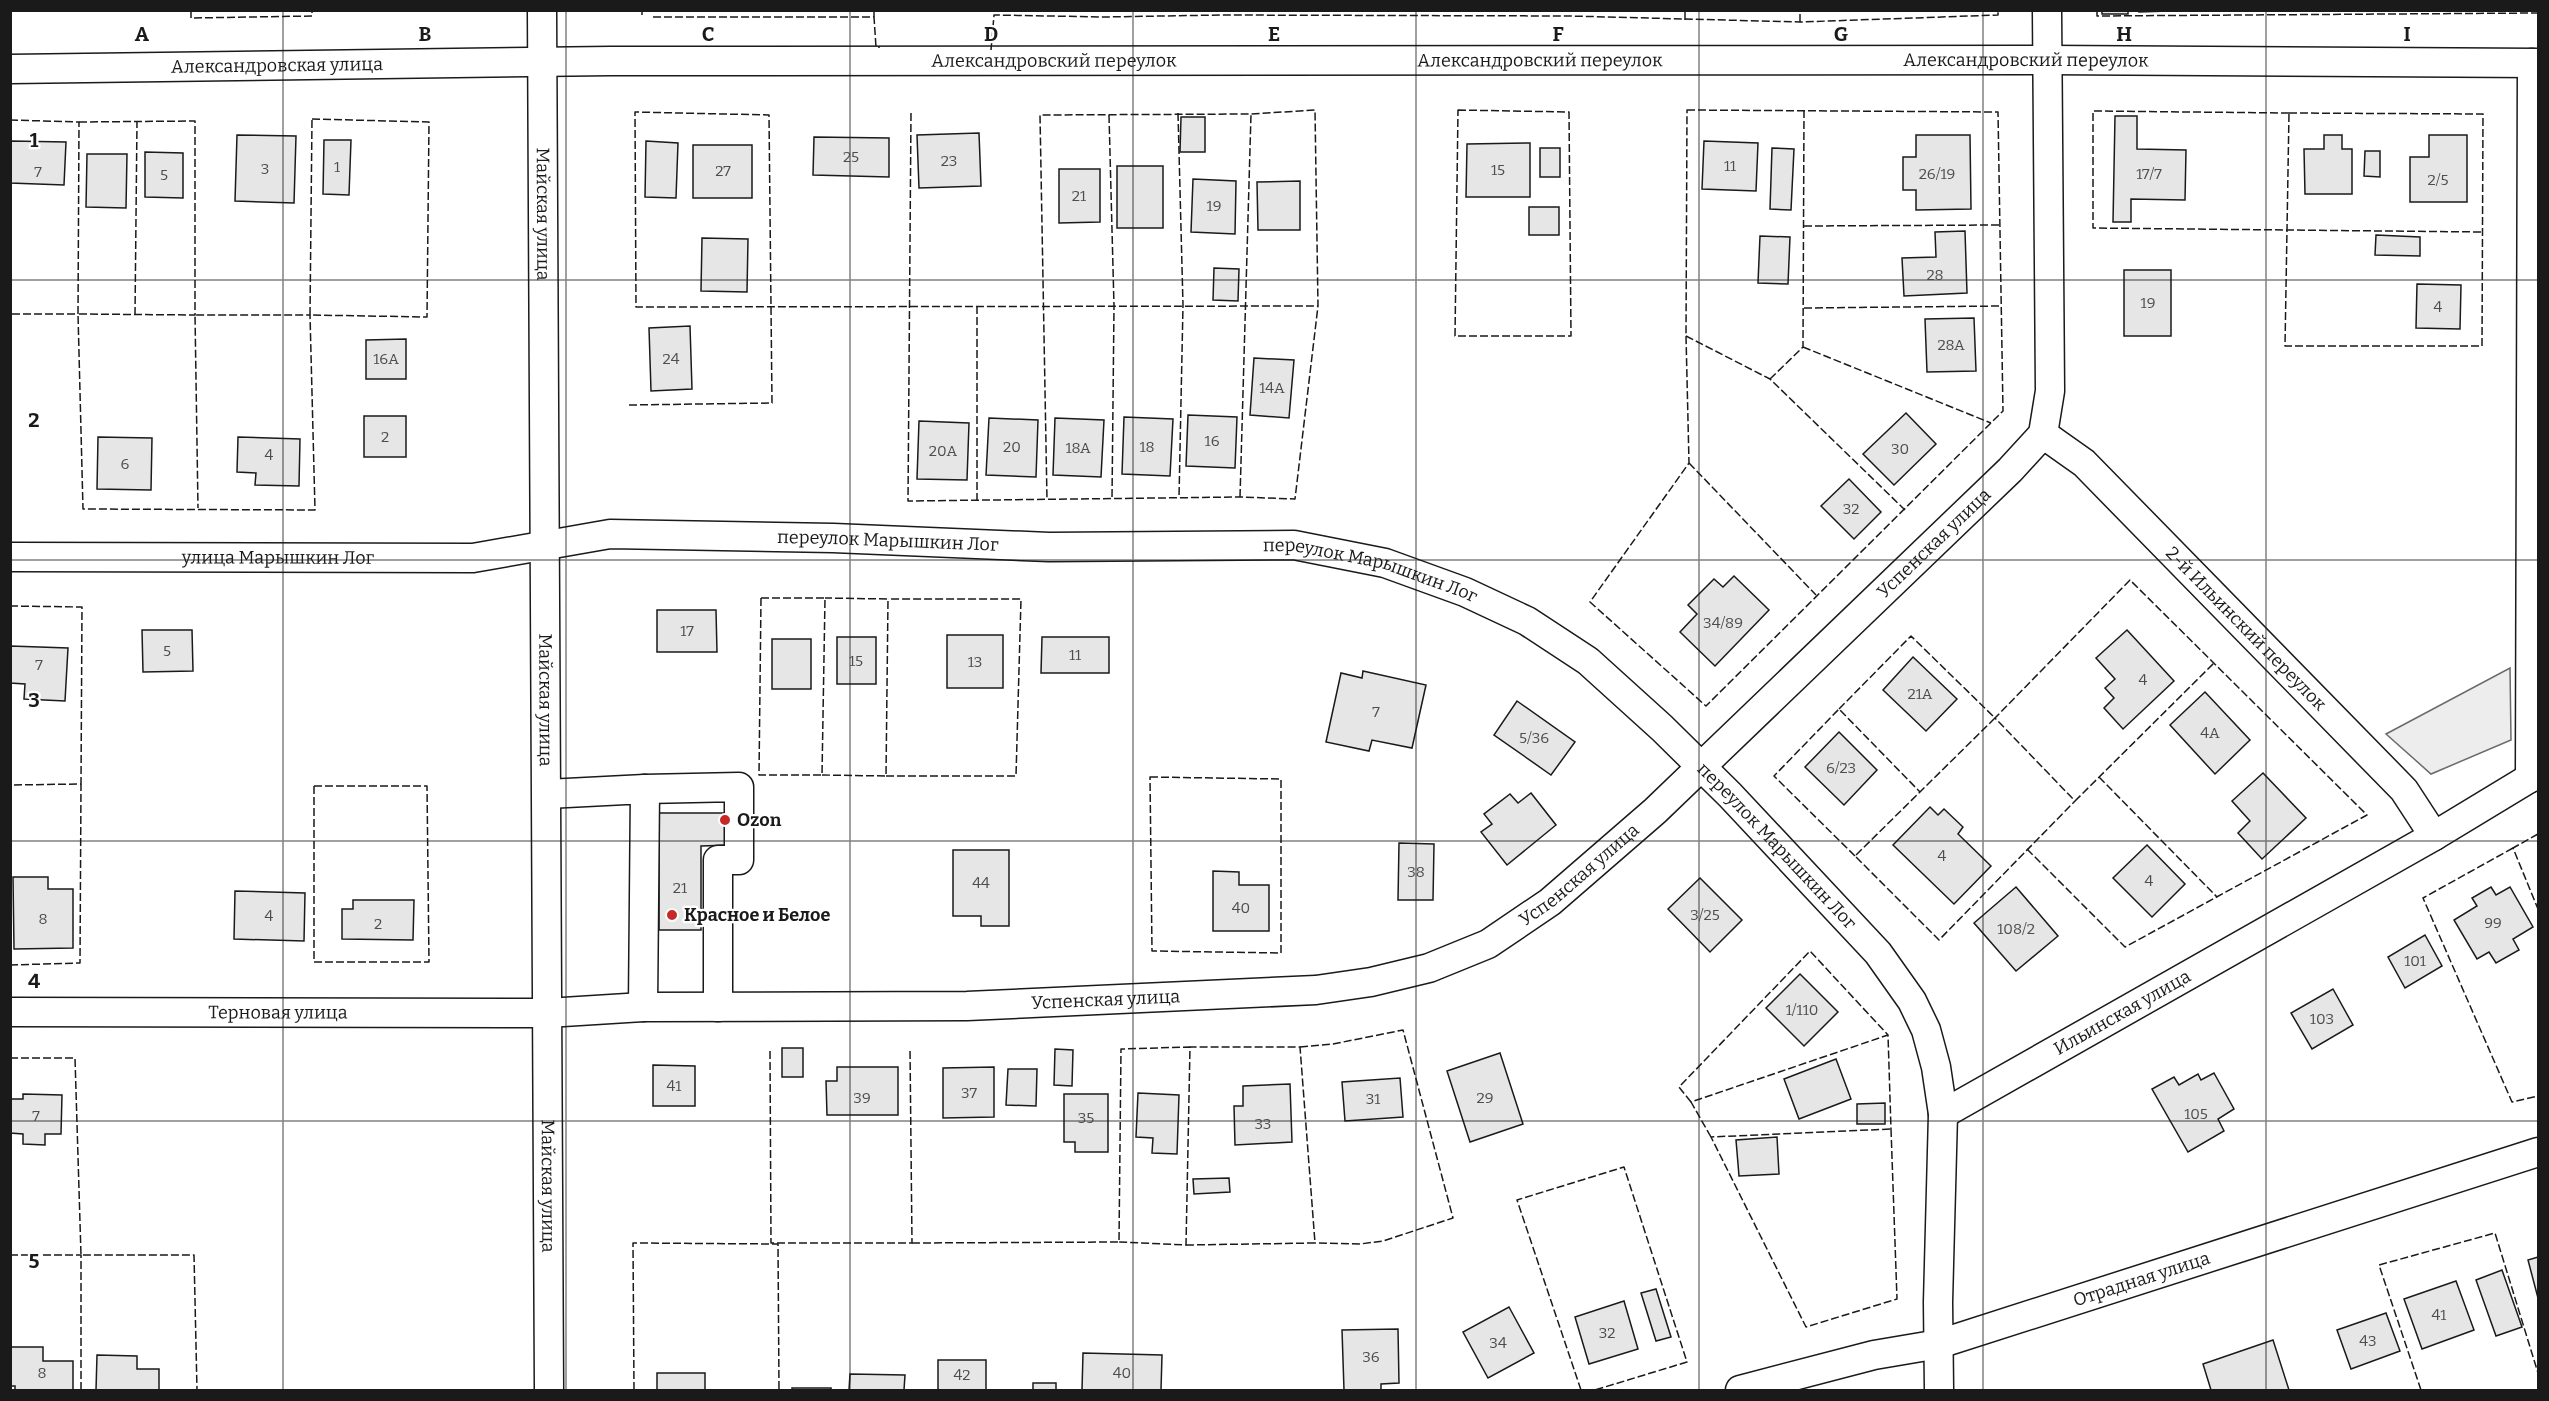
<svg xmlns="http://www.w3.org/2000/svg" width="2549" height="1401" font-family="Bitter,serif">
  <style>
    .green { fill: #ededed; stroke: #6a6a6a; stroke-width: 1.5 }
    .building { fill: #e6e6e6; stroke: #1a1a1a; stroke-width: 1.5 }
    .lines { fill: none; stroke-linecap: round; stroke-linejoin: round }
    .minor-casing { stroke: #1a1a1a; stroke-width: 31 }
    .minor { stroke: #fff; stroke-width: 28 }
    .fence { stroke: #1a1a1a; stroke-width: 1.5; stroke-dasharray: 8 3; stroke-linecap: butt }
    .grid { fill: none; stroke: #1a1a1a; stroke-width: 1.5; stroke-opacity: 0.55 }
    .poi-dot { fill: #c62828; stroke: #fff; stroke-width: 2 }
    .labels { text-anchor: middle; stroke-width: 4.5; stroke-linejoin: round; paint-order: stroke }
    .number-label { font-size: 15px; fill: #4d4d4d }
    .street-label { font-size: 18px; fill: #1a1a1a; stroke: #fff }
    .poi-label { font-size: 18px; font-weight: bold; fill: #1a1a1a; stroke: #fff; text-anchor: start }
    .grid-label { font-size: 20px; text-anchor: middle; font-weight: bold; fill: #1a1a1a; stroke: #fff; stroke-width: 4.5; stroke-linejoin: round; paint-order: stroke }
  </style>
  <rect width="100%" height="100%" fill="#fff"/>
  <!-- green -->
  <path class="green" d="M2510 668 2511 740 2431 774 2386 734Z"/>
  <!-- building -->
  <g class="building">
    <rect x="2102" y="10" width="26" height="4"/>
    <path d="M2139 10H2169V11L2139 12Z"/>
    <path d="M2115 116H2137V149L2186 150 2185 200 2131 199V222H2113Z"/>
    <path d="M1181 117H1205V152H1180Z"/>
    <path d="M979 133 981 186 919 188 917 135Z"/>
    <path d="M237 135 296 136 294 203 235 201Z"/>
    <path d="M1916 135H1970L1971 209 1916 210V190H1903V157H1916Z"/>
    <path d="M2324 135H2342V149H2352V194H2305L2304 149H2324Z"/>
    <path d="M2429 135H2467V202H2410V157H2429Z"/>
    <path d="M814 137 889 138V177L813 175Z"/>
    <path d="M324 140H351L349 195 323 194Z"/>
    <path d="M11 141 66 142 64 185 10 183Z"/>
    <path d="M646 141 678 143 676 198 645 197Z"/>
    <path d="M1704 141 1758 143 1756 191 1702 189Z"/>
    <path d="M1530 143V197H1466L1467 144Z"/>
    <rect x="693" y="145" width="59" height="53"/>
    <rect x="1540" y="148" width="20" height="29"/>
    <path d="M1772 148 1794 149 1791 210 1770 209Z"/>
    <path d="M2365 151H2380V177L2364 176Z"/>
    <path d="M145 152 183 153V198L145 197Z"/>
    <path d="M87 154H127L126 208 86 207Z"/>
    <rect x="1117" y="166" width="46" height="62"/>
    <path d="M1059 169H1100V222L1059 223Z"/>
    <path d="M1193 179 1236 181 1235 234 1191 232Z"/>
    <path d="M1300 181V230H1258L1257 182Z"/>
    <rect x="1529" y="207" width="30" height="28"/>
    <path d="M1965 231 1967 293 1904 296 1902 258 1936 257 1935 232Z"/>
    <path d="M2376 235 2420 237V256L2375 255Z"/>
    <path d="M1760 236 1790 237 1788 284 1758 283Z"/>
    <path d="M702 238 748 239 747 292 701 291Z"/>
    <path d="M1214 268 1239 269 1238 301 1213 300Z"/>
    <rect x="2124" y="270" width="47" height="66"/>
    <path d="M2417 284 2461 285 2460 329 2416 328Z"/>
    <path d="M1974 318 1976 371 1927 372 1925 319Z"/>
    <path d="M690 326 692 389 651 391 649 328Z"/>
    <path d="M406 339V379H366V340Z"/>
    <path d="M1254 358 1294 360 1289 418 1250 415Z"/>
    <path d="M1906 413 1936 444 1894 485 1863 454Z"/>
    <path d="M1188 415 1237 417 1235 468 1186 466Z"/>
    <rect x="364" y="416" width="42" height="41"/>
    <path d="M1124 417 1173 419 1170 476 1122 474Z"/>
    <path d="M989 418 1038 420 1036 477 986 475Z"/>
    <path d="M1055 418 1104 420 1101 477 1053 475Z"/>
    <path d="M919 421 969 423 967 480 917 479Z"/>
    <path d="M98 437 152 438 151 490 97 489Z"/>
    <path d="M238 437 300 439 299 486 255 485 256 473 237 472Z"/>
    <path d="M1849 479 1881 512 1854 539 1821 506Z"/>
    <path d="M1734 576 1769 610 1715 666 1680 632 1697 614 1688 605 1714 579 1723 587Z"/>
    <path d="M657 610H716L717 652H657Z"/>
    <path d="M142 630H192L193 671 143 672Z"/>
    <path d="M2127 630 2174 681 2123 729 2104 708 2114 698 2105 688 2115 679 2096 658Z"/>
    <rect x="947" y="635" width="56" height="53"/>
    <rect x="837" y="637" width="39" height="47"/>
    <path d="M1042 637H1109V673H1041Z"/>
    <rect x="772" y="639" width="39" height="50"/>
    <path d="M10 646 68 648 65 701 24 699 25 684 10 683Z"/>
    <path d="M1913 657 1957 699 1926 731 1883 690Z"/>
    <path d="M1363 671 1426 685 1412 748 1372 740 1369 751 1326 742 1341 673 1362 678Z"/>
    <path d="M2205 692 2250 740 2215 774 2170 725Z"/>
    <path d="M1517 701 1575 742 1551 775 1494 735Z"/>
    <path d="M1839 732 1877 770 1844 805 1805 767Z"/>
    <path d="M2263 773 2306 818 2262 859 2238 833 2250 821 2232 801Z"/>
    <path d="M1531 793 1556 825 1507 865 1481 832 1492 824 1484 814 1510 794 1518 803Z"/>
    <path d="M1930 807 1938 815 1944 809 1963 827 1958 834 1991 866 1954 904 1893 845Z"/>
    <path d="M659 813H732V845L701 846V930H659Z"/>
    <path d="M1399 843 1434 844 1433 900H1398Z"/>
    <path d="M2147 845 2185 884 2152 917 2113 878Z"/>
    <path d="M953 850H1009V926H981V916H953Z"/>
    <path d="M1213 871 1239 872V885H1269V931H1213Z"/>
    <path d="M13 877H48V889H73V948L14 949Z"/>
    <path d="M1700 878 1742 920 1710 952 1668 909Z"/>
    <path d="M2016 887 2058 936 2016 971 1974 923Z"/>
    <path d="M2491 887 2496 895 2510 887 2533 927 2513 939 2519 950 2496 963 2489 952 2477 959 2454 920 2477 906 2472 898Z"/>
    <path d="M235 891 305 893 304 941 234 939Z"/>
    <path d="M353 900H414L413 940 342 939V909H353Z"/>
    <path d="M2425 935 2442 966 2405 988 2388 957Z"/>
    <path d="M1800 974 1838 1012 1804 1046 1766 1008Z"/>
    <path d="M2333 989 2353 1025 2312 1049 2291 1013Z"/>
    <rect x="782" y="1048" width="21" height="29"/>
    <path d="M1055 1049 1073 1050 1072 1086 1054 1085Z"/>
    <path d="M1500 1053 1523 1124 1470 1142 1447 1071Z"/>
    <path d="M1836 1059 1851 1099 1799 1119 1784 1079Z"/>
    <path d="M653 1065 695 1066V1106H653Z"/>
    <path d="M837 1067H898V1115H827L826 1081H837Z"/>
    <path d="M994 1067V1117L943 1118V1068Z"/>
    <path d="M1008 1069H1037L1036 1106 1006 1105Z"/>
    <path d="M2214 1073 2234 1109 2218 1119 2224 1131 2188 1152 2152 1089 2174 1077 2179 1085 2198 1074 2201 1080Z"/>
    <path d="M1400 1078 1403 1117 1345 1121 1342 1082Z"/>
    <path d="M1290 1084 1292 1142 1235 1145 1234 1106H1243V1086Z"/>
    <path d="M1138 1093 1179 1095 1177 1154 1152 1153 1153 1138 1136 1137Z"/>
    <path d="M23 1094 62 1095 61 1134H45V1145L23 1144V1134L10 1133V1099H23Z"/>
    <path d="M1064 1094H1108V1152H1075V1142H1064Z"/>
    <path d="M1885 1103V1124H1857V1104Z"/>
    <path d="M1777 1137 1779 1174 1739 1176 1736 1140Z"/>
    <path d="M1229 1178 1230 1192 1194 1194 1193 1179Z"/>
    <path d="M2538 1257V1298L2528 1260Z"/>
    <path d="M2502 1270 2522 1327 2496 1336 2476 1280Z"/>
    <path d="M2456 1281 2474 1330 2422 1349 2404 1299Z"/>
    <path d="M1656 1289 1671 1337 1656 1341 1641 1293Z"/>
    <path d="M1624 1301 1638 1349 1589 1364 1575 1317Z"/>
    <path d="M1509 1307 1534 1353 1488 1378 1463 1332Z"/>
    <path d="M2386 1313 2400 1351 2351 1369 2337 1330Z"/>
    <path d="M1398 1329 1399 1383 1381 1384V1390H1344L1342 1330Z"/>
    <path d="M2273 1340 2289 1390H2211L2203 1364Z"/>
    <path d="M10 1347H43V1361H73V1390H15V1386H10Z"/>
    <path d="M1083 1353 1162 1355 1161 1390H1082Z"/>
    <path d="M97 1355 137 1356V1369H159V1390H96Z"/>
    <rect x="938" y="1360" width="48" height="30"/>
    <rect x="657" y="1373" width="48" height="17"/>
    <path d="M850 1374 905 1375 904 1390H849Z"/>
    <rect x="1033" y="1383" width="23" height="7"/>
    <rect x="792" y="1388" width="39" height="2"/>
  </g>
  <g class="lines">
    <!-- minor casing -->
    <g class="minor-casing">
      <g id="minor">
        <path id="s1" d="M542 10 549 1390"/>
        <path id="s2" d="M10 69 611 61 2047 60 2538 63"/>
        <path id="s3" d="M2043 434 2084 463 2404 790 2434 836"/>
        <path id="s4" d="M10 557 473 558 610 534 833 538 1049 547 1294 545 1385 563 1465 592 1527 621 1588 661 1662 728 1730 795 1878 953 1912 1001 1926 1030 1936 1067 1943 1114 1938 1302 1939 1390"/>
        <path d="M2530 778 2532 63"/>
        <path d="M645 789 739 787V860H718V1007"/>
        <path d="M547 794 645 789 643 1007"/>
        <path id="s5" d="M10 1012 547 1013 643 1007 967 1006 1316 990 1371 982 1429 968 1488 944 1550 902 1655 811 2010 470 2043 434 2050 391 2047 10"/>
        <path id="s6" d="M1943 1114 2434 836 2538 773"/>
        <path id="s7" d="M1740 1390 1874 1355 1939 1344 2538 1152"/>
      </g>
    </g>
    <!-- minor -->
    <use href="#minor" class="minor"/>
    <!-- fence -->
    <g class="fence">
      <path d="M191 10V18L312 16V10"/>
      <path d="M2097 10V16L2538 13"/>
      <path d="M642 15V10"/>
      <path d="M653 17H874L876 47H880"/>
      <path d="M874 17V10"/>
      <path d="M1685 20V10"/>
      <path d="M1800 22V10"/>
      <path d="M991 50 994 15 1103 17 1221 15 1570 16 1800 22 1998 15V10"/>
      <path d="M1458 110 1569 112 1571 336H1455Z"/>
      <path d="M1687 110 1998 112 2003 411 1706 706 1590 602 1689 463 1686 336Z"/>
      <path d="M911 113 908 501 1240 497 1295 499 1318 306 1315 110 1251 114 1040 115 1047 500"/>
      <path d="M1178 113 1183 305 1179 498"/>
      <path d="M2289 113 2483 114 2482 346H2285Z"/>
      <path d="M2289 113 2093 111V228L2483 232"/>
      <path d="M1109 115 1114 306 1112 499"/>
      <path d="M312 119 429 122 427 317 310 315Z"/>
      <path d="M10 120 79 122 78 314H10"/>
      <path d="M79 122 195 121V315L78 314 83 509 315 510 310 315H195L198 508"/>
      <path d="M1804 226 2000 225"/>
      <path d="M977 306V500"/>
      <path d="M1804 308 2001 306"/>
      <path d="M135 315 137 121"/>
      <path d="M1686 336 1770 379 1905 510"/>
      <path d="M1803 347 1991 423"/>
      <path d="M1770 379 1803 347 1804 111"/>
      <path d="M629 405 772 403 769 115 635 112 636 307 1318 306"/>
      <path d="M1689 463 1816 595"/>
      <path d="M1240 497 1251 114"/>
      <path d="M761 598H825L822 775H759Z"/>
      <path d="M10 606 82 607 81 784 10 785"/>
      <path d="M1839 709 1911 636 1995 718 1855 856 1939 940 2075 801"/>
      <path d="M822 775 886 776 888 599 825 598"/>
      <path d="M886 776H1016L1021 599H888"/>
      <path d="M1150 777 1281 779V953L1152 951Z"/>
      <path d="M2099 777 2217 897"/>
      <path d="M314 786H427L429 962H314Z"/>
      <path d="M2538 834 2513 848 2538 909"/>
      <path d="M2513 848 2423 898 2512 1102 2538 1096"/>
      <path d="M2027 849 2125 947 2367 815 2130 580 1995 718 2075 801 2214 663"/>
      <path d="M1855 856 1774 776 1839 709 1920 792"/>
      <path d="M10 965 80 963 81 784"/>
      <path d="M1300 1047 1333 1044 1403 1030 1453 1218 1383 1241 1360 1244 1315 1243"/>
      <path d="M770 1051 771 1243H912L910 1049"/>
      <path d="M10 1058H75L81 1255H194L197 1390"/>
      <path d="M1691 1102 1679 1087 1810 951 1888 1035"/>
      <path d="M1891 1129 1897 1299 1806 1327 1711 1137Z"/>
      <path d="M1711 1137 1691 1102 1888 1035 1891 1129"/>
      <path d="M912 1243 1119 1242 1121 1049 1190 1047 1186 1245 1119 1242"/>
      <path d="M1186 1245 1315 1243 1300 1047H1190"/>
      <path d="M10 1255H81V1390"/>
      <path d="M634 1390 633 1243 778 1244 779 1390"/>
      <path d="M1581 1390 1517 1200 1624 1167 1687 1362 1595 1390"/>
      <path d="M2421 1390 2379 1265 2495 1233 2538 1373"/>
    </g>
  </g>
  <!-- grid -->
  <path class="grid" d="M283 10V1390M566 10V1390M850 10V1390M1133 10V1390M1416 10V1390M1699 10V1390M1983 10V1390M2266 10V1390M10 280H2538M10 560H2538M10 841H2538M10 1121H2538"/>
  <!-- markers -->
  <g class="poi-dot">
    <circle cx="725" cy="820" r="6"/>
    <circle cx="672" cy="915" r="6"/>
  </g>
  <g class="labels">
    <!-- number labels -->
    <g class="number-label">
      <text x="851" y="162">25</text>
      <text x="949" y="166">23</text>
      <text x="1730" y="171">11</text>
      <text x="337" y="172">1</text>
      <text x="265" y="174">3</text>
      <text x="1498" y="175">15</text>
      <text x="723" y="176">27</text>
      <text x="38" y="177">7</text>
      <text x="1937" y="179">26/19</text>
      <text x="2149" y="179">17/7</text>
      <text x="164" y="180">5</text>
      <text x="2438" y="185">2/5</text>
      <text x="1079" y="201">21</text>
      <text x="1214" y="211">19</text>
      <text x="1935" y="280">28</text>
      <text x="2148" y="308">19</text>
      <text x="2438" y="312">4</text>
      <text x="1951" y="350">28А</text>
      <text x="386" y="364">16А</text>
      <text x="671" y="364">24</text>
      <text x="1272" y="393">14А</text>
      <text x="385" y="442">2</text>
      <text x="1212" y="446">16</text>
      <text x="1012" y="452">20</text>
      <text x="1147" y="452">18</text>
      <text x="1078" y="453">18А</text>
      <text x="1900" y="454">30</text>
      <text x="943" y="456">20А</text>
      <text x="269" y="460">4</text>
      <text x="125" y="469">6</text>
      <text x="1851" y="514">32</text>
      <text x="1723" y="628">34/89</text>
      <text x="687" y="636">17</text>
      <text x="167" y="656">5</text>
      <text x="1075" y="660">11</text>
      <text x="856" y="666">15</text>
      <text x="975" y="667">13</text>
      <text x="39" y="670">7</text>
      <text x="2143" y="685">4</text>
      <text x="1920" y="699">21А</text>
      <text x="1376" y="717">7</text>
      <text x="2210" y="738">4А</text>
      <text x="1534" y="743">5/36</text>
      <text x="1841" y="773">6/23</text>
      <text x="1942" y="861">4</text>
      <text x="1416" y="877">38</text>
      <text x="2149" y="886">4</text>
      <text x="981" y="888">44</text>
      <text x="680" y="893">21</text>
      <text x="1241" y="913">40</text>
      <text x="1705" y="920">3/25</text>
      <text x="269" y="921">4</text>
      <text x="43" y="924">8</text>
      <text x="2493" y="928">99</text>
      <text x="378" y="929">2</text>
      <text x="2016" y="934">108/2</text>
      <text x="2415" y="966">101</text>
      <text x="1802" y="1015">1/110</text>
      <text x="2322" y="1024">103</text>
      <text x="674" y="1091">41</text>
      <text x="969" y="1098">37</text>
      <text x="862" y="1103">39</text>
      <text x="1485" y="1103">29</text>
      <text x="1373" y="1104">31</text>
      <text x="2196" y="1119">105</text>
      <text x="36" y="1121">7</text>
      <text x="1086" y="1123">35</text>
      <text x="1263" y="1129">33</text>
      <text x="2439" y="1320">41</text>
      <text x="1607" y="1338">32</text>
      <text x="2368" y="1346">43</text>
      <text x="1498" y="1348">34</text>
      <text x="1371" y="1362">36</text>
      <text x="42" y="1378">8</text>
      <text x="1122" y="1378">40</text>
      <text x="962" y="1380">42</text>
    </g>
    <!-- street labels -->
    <g class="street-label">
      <text dy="6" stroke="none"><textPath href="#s2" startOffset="2016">Александровский переулок</textPath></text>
      <text dy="6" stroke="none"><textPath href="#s2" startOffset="1044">Александровский переулок</textPath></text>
      <text dy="6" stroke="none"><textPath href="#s2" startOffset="1530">Александровский переулок</textPath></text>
      <text dy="6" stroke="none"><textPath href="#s2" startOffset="267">Александровская улица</textPath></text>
      <text dy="6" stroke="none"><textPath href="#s1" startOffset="204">Майская улица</textPath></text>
      <text dy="6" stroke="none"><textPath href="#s4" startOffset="880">переулок Марышкин Лог</textPath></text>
      <text dy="6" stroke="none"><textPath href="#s5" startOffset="2086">Успенская улица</textPath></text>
      <text dy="6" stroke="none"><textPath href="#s4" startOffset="268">улица Марышкин Лог</textPath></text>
      <text dy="6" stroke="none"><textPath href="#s4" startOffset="1366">переулок Марышкин Лог</textPath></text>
      <text dy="6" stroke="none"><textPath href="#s3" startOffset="282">2-й Ильинский переулок</textPath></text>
      <text dy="6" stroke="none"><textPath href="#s1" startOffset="690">Майская улица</textPath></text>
      <text dy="6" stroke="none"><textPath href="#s4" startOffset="1870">переулок Марышкин Лог</textPath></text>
      <text dy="6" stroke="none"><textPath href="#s5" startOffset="1600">Успенская улица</textPath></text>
      <text dy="6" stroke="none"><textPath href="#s5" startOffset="1096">Успенская улица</textPath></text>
      <text dy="6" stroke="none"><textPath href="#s5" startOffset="268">Терновая улица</textPath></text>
      <text dy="6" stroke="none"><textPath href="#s6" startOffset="206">Ильинская улица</textPath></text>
      <text dy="6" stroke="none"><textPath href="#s1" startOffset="1176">Майская улица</textPath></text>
      <text dy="6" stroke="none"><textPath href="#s7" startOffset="417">Отрадная улица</textPath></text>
    </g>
    <!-- poi labels -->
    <g class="poi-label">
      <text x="737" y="826">Ozon</text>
      <text x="684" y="921">Красное и Белое</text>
    </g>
  </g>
  <g class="grid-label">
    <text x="142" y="41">A</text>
    <text x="425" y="41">B</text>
    <text x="708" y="41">C</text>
    <text x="991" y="41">D</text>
    <text x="1274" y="41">E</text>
    <text x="1558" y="41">F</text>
    <text x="1841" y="41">G</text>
    <text x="2124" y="41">H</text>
    <text x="2407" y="41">I</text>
    <text x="34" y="147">1</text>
    <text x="34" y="427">2</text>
    <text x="34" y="707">3</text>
    <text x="34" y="988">4</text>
    <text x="34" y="1268">5</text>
  </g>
  <!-- border -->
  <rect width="2549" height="1401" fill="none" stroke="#1a1a1a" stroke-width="24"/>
</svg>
